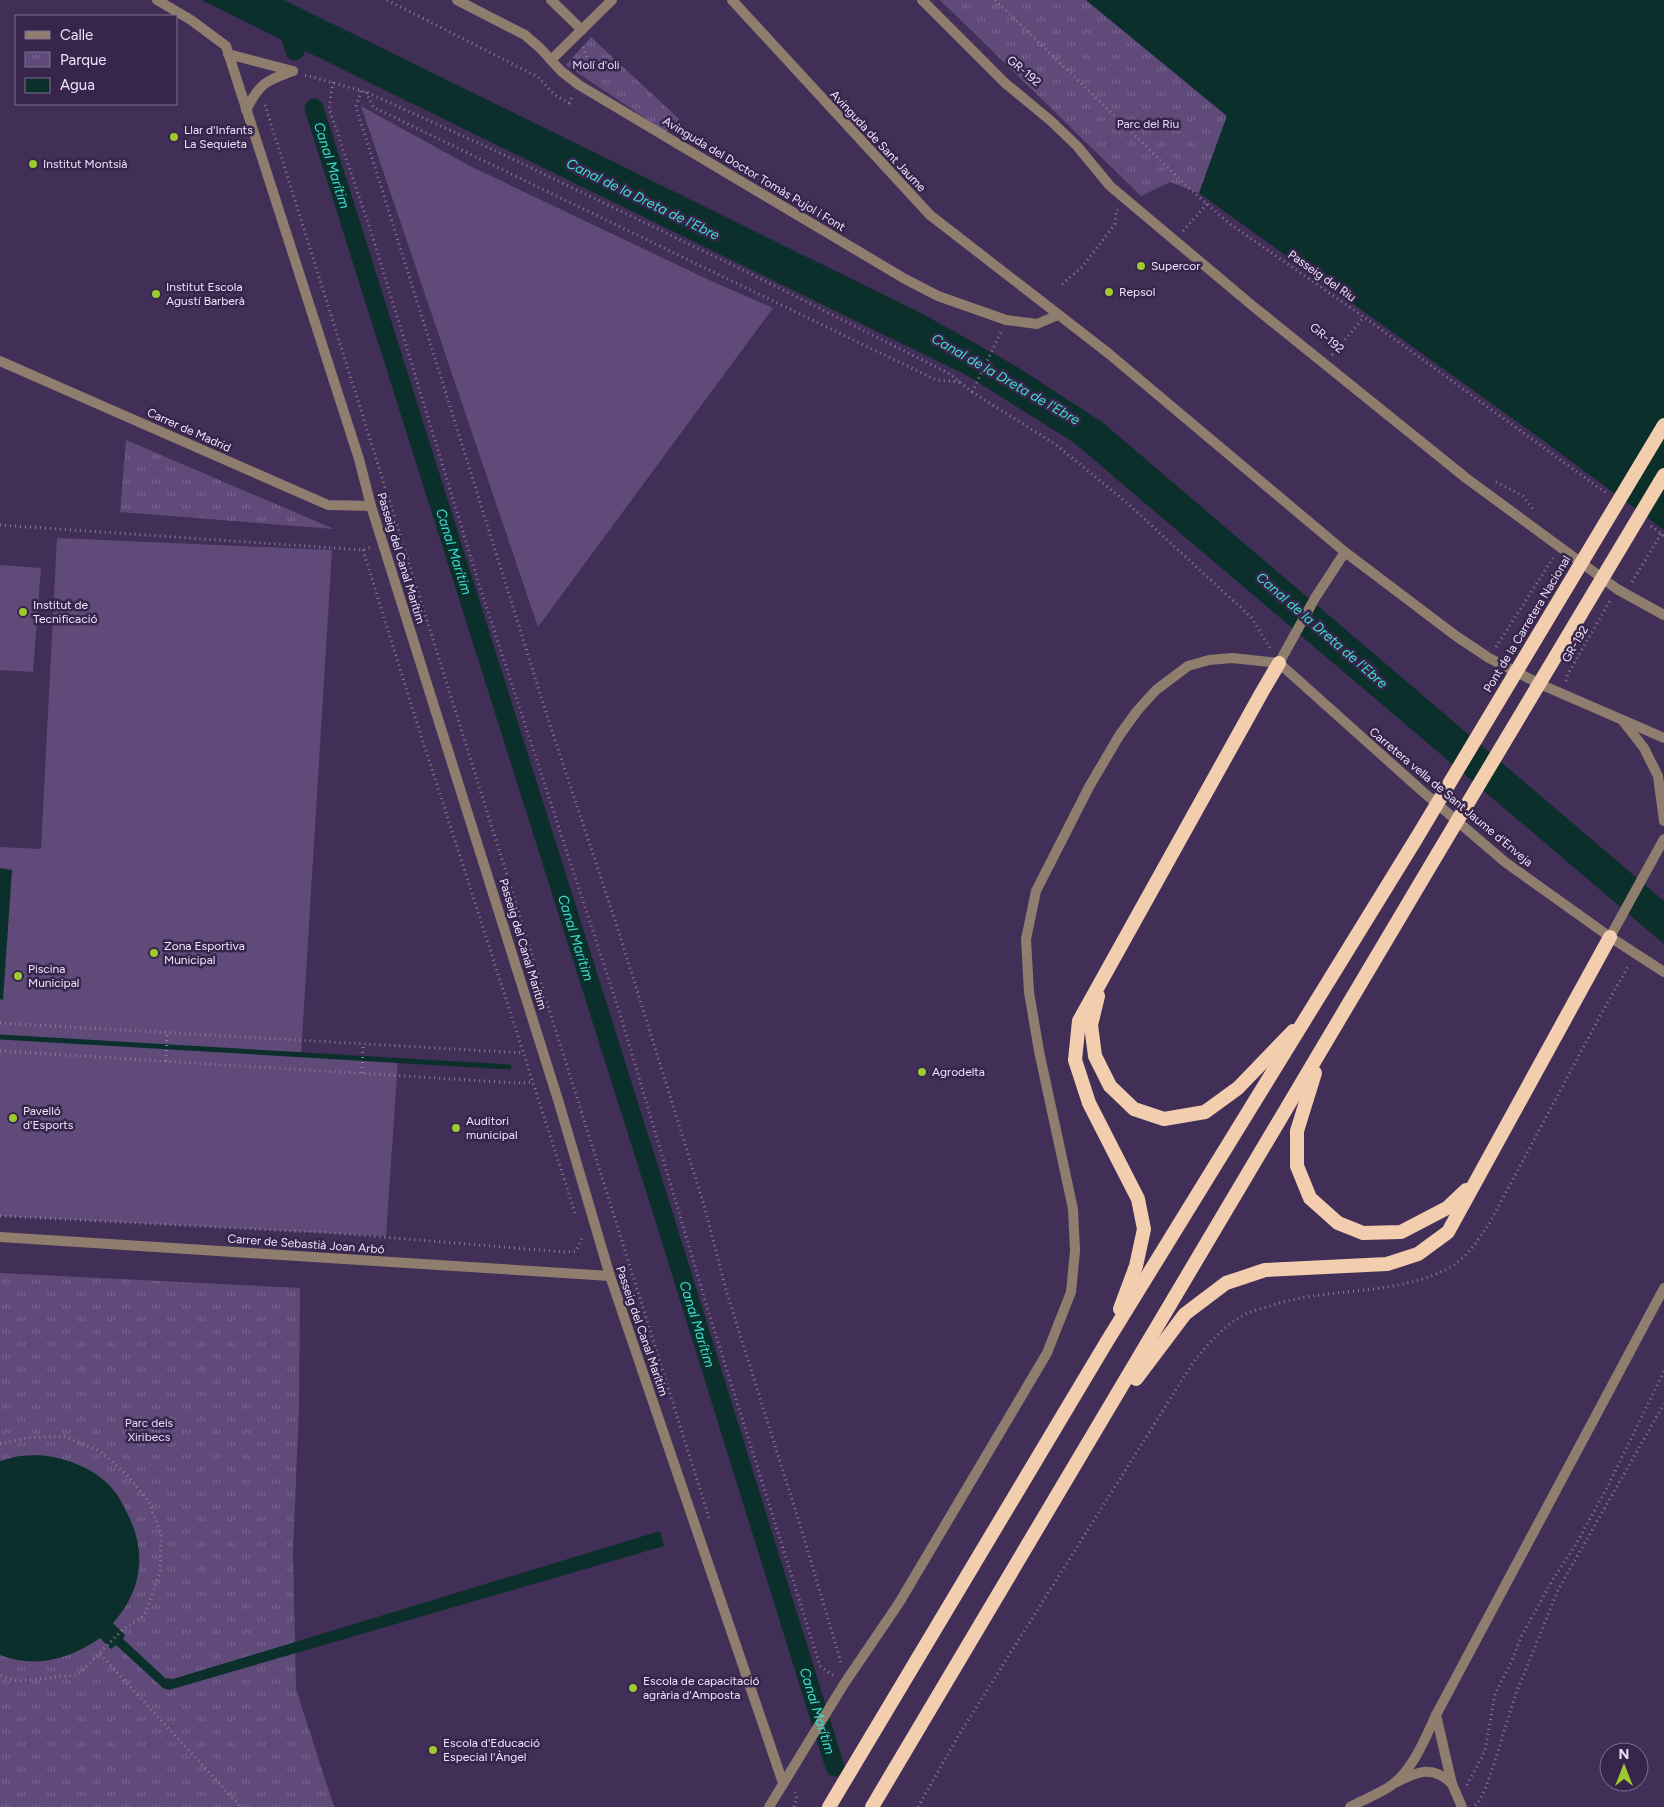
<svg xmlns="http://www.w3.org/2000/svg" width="1664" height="1807" font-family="Figtree,sans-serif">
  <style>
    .park { fill: url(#park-tufts) }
    .garden { fill: #604a7a }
    .water { fill: #0b2f2b }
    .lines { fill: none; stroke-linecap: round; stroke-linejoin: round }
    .stream { stroke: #0b2f2b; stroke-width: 5 }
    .canal { stroke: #0b2f2b; stroke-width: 19 }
    .path { stroke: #8a7b9c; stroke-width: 3; stroke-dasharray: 1 4; stroke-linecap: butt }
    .pedestrian { stroke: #8f7d6e; stroke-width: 10 }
    .minor { stroke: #8f7d6e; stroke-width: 10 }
    .tertiary { stroke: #8f7d6e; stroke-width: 10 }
    .trunk { stroke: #f2ceae; stroke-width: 14 }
    .trunk-bridge { stroke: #f2ceae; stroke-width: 14 }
    .poi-dot { fill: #9eca2e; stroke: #37254b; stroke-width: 2 }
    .labels { text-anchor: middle; stroke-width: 5; stroke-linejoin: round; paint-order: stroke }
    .park-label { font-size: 12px; fill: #e7d7fc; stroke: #37254b }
    .street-label { font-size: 12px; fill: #eee3fc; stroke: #37254b }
    .poi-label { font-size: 12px; fill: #eee3fc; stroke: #37254b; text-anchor: start }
    .water-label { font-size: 14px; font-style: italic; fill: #3ae0cf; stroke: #37254b }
  </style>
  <defs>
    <pattern id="park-tufts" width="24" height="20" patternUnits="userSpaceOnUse" patternTransform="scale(1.25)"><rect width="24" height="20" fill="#604a7a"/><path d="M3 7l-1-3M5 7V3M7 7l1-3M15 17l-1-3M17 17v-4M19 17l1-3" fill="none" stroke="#77648e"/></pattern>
  </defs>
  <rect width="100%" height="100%" fill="#422f57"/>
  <!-- park -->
  <g class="park">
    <path d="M940 0H1086L1227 116 1199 193 1170 182 1141 196Z"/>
    <path d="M591 37 679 119 666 132 566 65Z"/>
    <path d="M126 440 334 529 120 512Z"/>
    <path d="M0 1273 300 1288 299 1408 293 1552 296 1689 334 1807H0Z"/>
  </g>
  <!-- garden -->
  <g class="garden">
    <path d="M361 106 470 166 709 280 773 308 538 627Z"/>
    <path d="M57 538 332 550 301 1055 398 1060 386 1236 0 1216V847L41 849Z"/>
    <path d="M0 565 41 568 33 672 0 670Z"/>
  </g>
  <!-- water -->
  <g class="water">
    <path d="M201 0H284L921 313 1014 365 1102 422 1664 901V944L1073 442 968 376Z"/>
    <path d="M1086 0H1664V530L1552 447 1199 193 1227 116Z"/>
    <path d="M0 868 12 870 3 1000 0 999Z"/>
    <path d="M38 1455C64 1457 92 1467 110 1486 117 1493 121 1501 125 1509 147 1548 144 1589 113 1623L125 1635 123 1639 165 1678 173 1679 660 1531 664 1546 169 1690 163 1688 116 1645 111 1649 100 1638C70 1659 36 1669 0 1655V1461L19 1456Z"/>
  </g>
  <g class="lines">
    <!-- stream -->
    <g class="stream">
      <path d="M0 1037 509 1067"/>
      <path d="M602 1047 610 1045"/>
    </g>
    <!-- canal -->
    <g class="canal">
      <path d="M286 23 295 51"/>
      <path id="s1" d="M314 108 660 1204 835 1767"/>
    </g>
    <!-- path -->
    <g class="path">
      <path d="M387 0 538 77 555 95 569 103 573 95"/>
      <path d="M995 0 1191 190 1230 224 1364 317 1606 493"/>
      <path d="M583 47 588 60 585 74"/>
      <path d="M305 75 366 92 496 151 749 273 950 374 972 392 1055 444 1126 502 1251 617 1270 648"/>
      <path d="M333 82 329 108 373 238 479 584 621 1017 707 1307 820 1666 834 1676"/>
      <path d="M361 91 356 107 550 725 615 920 704 1205 726 1290 801 1528 841 1663"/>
      <path d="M366 92 373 107 936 380 960 382"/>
      <path d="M265 105 709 1518"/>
      <path d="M1183 231 1207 204"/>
      <path d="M1062 284 1082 267 1115 224 1116 211 1118 209"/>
      <path d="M1332 355 1364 317"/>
      <path d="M972 392 1001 332"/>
      <path d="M1496 482 1523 496 1533 509"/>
      <path d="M0 525 363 550 371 547"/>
      <path d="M1651 526 1664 536"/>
      <path d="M363 550 410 701 575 1213"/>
      <path d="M1632 582 1661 534"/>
      <path d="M1496 647 1553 558"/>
      <path d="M1566 681 1568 674 1611 599"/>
      <path d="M0 1023 524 1053"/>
      <path d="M0 1051 517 1083 533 1082"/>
      <path d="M166 1061 167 1033"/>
      <path d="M362 1073 363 1044"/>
      <path d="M0 1216 333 1233 565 1252 576 1251 583 1236"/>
      <path d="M0 1444 27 1438 63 1436 100 1451 127 1475 149 1502 161 1534 160 1573 144 1616 123 1629 78 1675 18 1681 0 1675"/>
      <path d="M100 1654 241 1807"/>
      <path d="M1467 1785 1485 1751 1495 1694 1511 1663 1521 1637 1553 1579 1575 1546 1609 1484 1664 1371"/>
      <path d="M1475 1805 1478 1803 1486 1787 1495 1761 1515 1696 1558 1590 1664 1404"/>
      <path d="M794 1807 797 1799 795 1791"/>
      <path d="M918 1807 957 1738 1194 1361C1210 1342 1225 1324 1248 1313 1255 1310 1263 1308 1270 1306 1328 1286 1394 1297 1449 1268 1466 1259 1477 1241 1488 1226L1600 1016 1629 965"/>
    </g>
    <!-- pedestrian -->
    <path class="pedestrian" d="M922 0 1005 83 1051 121 1077 146 1110 186 1254 307 1466 478 1617 589 1664 615"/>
    <!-- minor -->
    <g class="minor">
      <path d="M157 0 191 20 226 46 359 459 371 506 559 1103 610 1276 783 1783"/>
      <path d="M457 0 525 35 540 48 561 71 579 85 905 279 938 296 1006 320 1037 324 1058 315"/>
      <path d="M551 0 582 30"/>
      <path d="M228 54 293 71"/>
      <path d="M551 60 612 0"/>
      <path d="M246 110C260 83 265 81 293 71"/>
      <path d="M0 361 328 505 371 506"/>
      <path d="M0 1237 610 1276"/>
      <path d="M1436 1715 1452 1784 1462 1807"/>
      <path d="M1397 1782C1418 1771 1433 1765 1452 1784"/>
      <path d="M769 1807 844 1684 899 1603 1047 1353 1071 1292 1075 1251 1073 1209 1039 1051 1029 992 1026 939 1036 891 1089 787 1119 736 1137 711 1156 690 1188 666 1209 660 1232 658 1279 663 1422 791 1505 862 1610 937 1664 972"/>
    </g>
    <!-- tertiary -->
    <g class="tertiary">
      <path d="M732 0 930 215 1108 353 1345 552 1456 636 1489 658 1542 685 1664 738"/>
      <path d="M1279 663 1315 598 1345 552"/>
      <path d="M1623 721 1644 748 1658 776 1664 821"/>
      <path d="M1610 937 1664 839"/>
      <path d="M1350 1807C1363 1800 1376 1795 1389 1787 1412 1772 1425 1739 1436 1715L1664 1288"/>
    </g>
    <!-- trunk -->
    <g class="trunk">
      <path d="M1098 996 1091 1025 1095 1056 1110 1086 1134 1109 1164 1119 1205 1112 1238 1088 1293 1031"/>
      <path d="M1315 1073 1297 1131V1166L1310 1198 1338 1223 1363 1233 1401 1232 1447 1208 1466 1190"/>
      <path d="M1120 1309 1136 1266 1144 1229 1138 1199 1089 1103 1075 1060 1079 1021 1262 692 1279 663"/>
      <path d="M1136 1379 1185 1314 1226 1283 1265 1270 1387 1264 1418 1254 1448 1232 1610 937"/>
      <path d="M829 1807 1106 1343 1416 839"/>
      <path d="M872 1807 1438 853"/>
    </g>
    <!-- trunk-bridge -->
    <g class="trunk-bridge">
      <path d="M1416 839 1664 425"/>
      <path d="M1438 853 1664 475"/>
    </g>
  </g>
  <!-- markers -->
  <g class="poi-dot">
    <circle cx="174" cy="137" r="5"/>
    <circle cx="33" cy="164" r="5"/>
    <circle cx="1141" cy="266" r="5"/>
    <circle cx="1109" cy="292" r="5"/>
    <circle cx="156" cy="294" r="5"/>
    <circle cx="23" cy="612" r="5"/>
    <circle cx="154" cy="953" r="5"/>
    <circle cx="18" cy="976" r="5"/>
    <circle cx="922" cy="1072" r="5"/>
    <circle cx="13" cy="1118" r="5"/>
    <circle cx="456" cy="1128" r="5"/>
    <circle cx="633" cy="1688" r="5"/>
    <circle cx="433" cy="1750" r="5"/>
  </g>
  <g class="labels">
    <!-- park labels -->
    <g class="park-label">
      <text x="596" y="69">Molí d'oli</text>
      <text x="1148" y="128">Parc del Riu</text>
      <text x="149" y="1427">Parc dels<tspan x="149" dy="14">Xiribecs</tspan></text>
    </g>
    <!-- street labels -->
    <g class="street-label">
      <text transform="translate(1024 71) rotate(40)" y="4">GR-192</text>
      <text transform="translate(878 141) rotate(47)" y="4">Avinguda de Sant Jaume</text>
      <text transform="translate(754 174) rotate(31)" y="4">Avinguda del Doctor Tomàs Pujol i Font</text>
      <text transform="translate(1322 276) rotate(35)" y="4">Passeig del Riu</text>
      <text transform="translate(1327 338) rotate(39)" y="4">GR-192</text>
      <text transform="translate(189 430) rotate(24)" y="4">Carrer de Madrid</text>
      <text transform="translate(401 558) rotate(73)" y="4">Passeig del Canal Marítim</text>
      <text transform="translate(1527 624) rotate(-59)" y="4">Pont de la Carretera Nacional</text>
      <text transform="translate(1575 644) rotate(-60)" y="4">GR-192</text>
      <text transform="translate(1451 797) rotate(40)" y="4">Carretera vella de Sant Jaume d'Enveja</text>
      <text transform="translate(523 944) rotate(73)" y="4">Passeig del Canal Marítim</text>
      <text transform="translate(306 1244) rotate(4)" y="4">Carrer de Sebastià Joan Arbó</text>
      <text transform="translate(642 1331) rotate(71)" y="4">Passeig del Canal Marítim</text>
    </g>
    <!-- poi labels -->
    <g class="poi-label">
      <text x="184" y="134">Llar d'Infants<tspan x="184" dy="14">La Sequieta</tspan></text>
      <text x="43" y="168">Institut Montsià</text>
      <text x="1151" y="270">Supercor</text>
      <text x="166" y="291">Institut Escola<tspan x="166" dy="14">Agustí Barberà</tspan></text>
      <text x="1119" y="296">Repsol</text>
      <text x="33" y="609">Institut de<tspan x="33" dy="14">Tecnificació</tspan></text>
      <text x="164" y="950">Zona Esportiva<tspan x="164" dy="14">Municipal</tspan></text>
      <text x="28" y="973">Piscina<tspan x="28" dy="14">Municipal</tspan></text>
      <text x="932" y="1076">Agrodelta</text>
      <text x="23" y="1115">Pavelló<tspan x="23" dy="14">d'Esports</tspan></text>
      <text x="466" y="1125">Auditori<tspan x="466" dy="14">municipal</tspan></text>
      <text x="643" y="1685">Escola de capacitació<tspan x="643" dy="14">agrària d'Amposta</tspan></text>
      <text x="443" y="1747">Escola d'Educació<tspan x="443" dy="14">Especial l'Àngel</tspan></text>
    </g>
    <!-- water labels -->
    <g class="water-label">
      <text dy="5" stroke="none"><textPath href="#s1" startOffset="60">Canal Marítim</textPath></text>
      <text transform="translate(643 199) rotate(26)" y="5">Canal de la Dreta de l'Ebre</text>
      <text transform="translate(1006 379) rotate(30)" y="5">Canal de la Dreta de l'Ebre</text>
      <text dy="5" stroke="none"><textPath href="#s1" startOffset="465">Canal Marítim</textPath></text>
      <text transform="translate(1322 630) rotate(41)" y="5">Canal de la Dreta de l'Ebre</text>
      <text dy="5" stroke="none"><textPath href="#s1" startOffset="870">Canal Marítim</textPath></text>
      <text dy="5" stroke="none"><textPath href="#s1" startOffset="1275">Canal Marítim</textPath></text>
      <text dy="5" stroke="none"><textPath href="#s1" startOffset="1680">Canal Marítim</textPath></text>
    </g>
  </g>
  <!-- legend -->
  <rect x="15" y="15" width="162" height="90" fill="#37254b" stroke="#807192"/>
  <rect x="25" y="31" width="25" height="8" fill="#8f7d6e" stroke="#807192"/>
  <text x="60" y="40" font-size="15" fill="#eee3fc">Calle</text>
  <rect x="25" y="52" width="25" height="15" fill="url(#park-tufts)" stroke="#807192"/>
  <text x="60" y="65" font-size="15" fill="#eee3fc">Parque</text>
  <rect x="25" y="78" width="25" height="15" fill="#0b2f2b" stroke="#807192"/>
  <text x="60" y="90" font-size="15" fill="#eee3fc">Agua</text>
  <!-- north arrow -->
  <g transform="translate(1624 1767)"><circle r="24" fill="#37254b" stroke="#807192"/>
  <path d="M0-4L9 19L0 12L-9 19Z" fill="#9eca2e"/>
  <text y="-8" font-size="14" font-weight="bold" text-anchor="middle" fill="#eee3fc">N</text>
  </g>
</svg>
